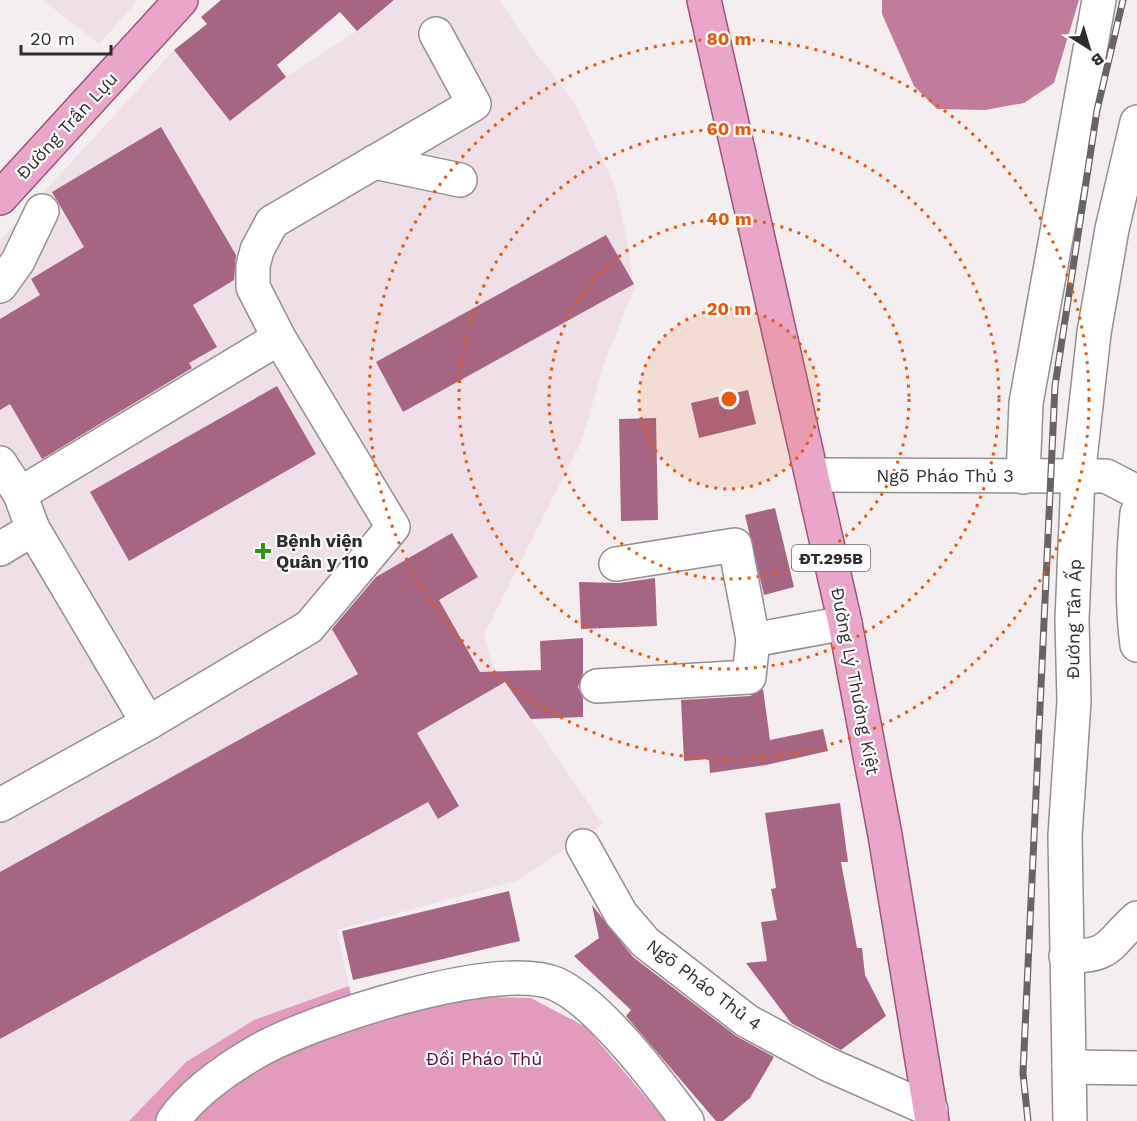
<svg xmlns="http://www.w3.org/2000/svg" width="1137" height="1121" font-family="'Work Sans',sans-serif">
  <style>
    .built { fill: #efdfe6 }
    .forest { fill: #e29bbc }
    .water { fill: #c17c9c }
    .building { fill: #a76584 }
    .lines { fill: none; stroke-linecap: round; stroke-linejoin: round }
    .minor-casing { stroke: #958e91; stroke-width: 36 }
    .major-casing { stroke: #9f557a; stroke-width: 36 }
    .minor { stroke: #fff; stroke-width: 33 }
    .major { stroke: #eaa6c8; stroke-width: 33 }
    .rail-casing { stroke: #686466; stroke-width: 7 }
    .rail { stroke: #fefdfd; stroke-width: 4.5; stroke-dasharray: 14; stroke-linecap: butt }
    .ring { fill: none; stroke: #e8590c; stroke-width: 3; stroke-dasharray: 3 6 }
    .poi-dot { fill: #309416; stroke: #fefdfd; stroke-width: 2 }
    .labels { text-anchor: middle; stroke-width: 4.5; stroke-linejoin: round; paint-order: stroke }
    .shield { fill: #fefdfd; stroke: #6d6b6b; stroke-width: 1.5 }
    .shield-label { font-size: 16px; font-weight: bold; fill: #2f2c2d }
    .street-label { font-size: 18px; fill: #2f2c2d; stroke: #fefdfd }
    .poi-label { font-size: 18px; font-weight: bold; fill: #2f2c2d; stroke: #fefdfd; text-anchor: start }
    .park-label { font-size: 18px; fill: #5b063a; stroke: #fefdfd }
    .centre { fill: #e8590c; stroke: #fefdfd; stroke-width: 3 }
    .ring-label { font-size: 18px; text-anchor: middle; font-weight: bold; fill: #e8590c; stroke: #fefdfd; stroke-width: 4.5; stroke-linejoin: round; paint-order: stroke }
  </style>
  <rect width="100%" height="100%" fill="#f5eef1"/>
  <!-- built -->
  <g class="built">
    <path d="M43 0H138L99 44Z"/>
    <path d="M395 0H499L530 46 573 100 615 186 627 240 634 289 605 361 581 442 484 635 492 663 603 824 519 880 337 930 349 986 254 1020 186 1062 129 1121H0V240L174 50 231 121 286 77 357 31Z"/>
  </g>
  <!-- forest -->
  <path class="forest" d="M349 986 358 1024 478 997 531 998 586 1027 666 1121H129L186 1062 254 1020Z"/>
  <!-- water -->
  <path class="water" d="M882 0H1079L1054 83 1024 103 985 110 937 109 914 86 882 14Z"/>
  <!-- building -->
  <g class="building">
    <path d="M221 0H394L357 31 340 12 277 65 286 77 230 121 174 50 207 24 201 17Z"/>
    <path d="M161 127 236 255 234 280 193 305 217 347 189 363 192 368 42 459 10 404 0 410V319L40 295 31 279 84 247 52 192Z"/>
    <path d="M606 235 634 284 403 412 376 362Z"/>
    <path d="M277 386 316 454 129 561 90 492Z"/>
    <path d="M748 390 756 424 699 438 691 403Z"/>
    <path d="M656 418 658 520 621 521 619 419Z"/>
    <path d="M775 508 794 587 764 595 745 515Z"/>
    <path d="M452 533 478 577 439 600 480 672 541 670 540 641 583 638V674L578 687 583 698V717L531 719 505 682 417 733 459 806 438 819 428 802 0 1039V872L358 674 332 629 376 577Z"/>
    <path d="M655 578 657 626 581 629 579 582 619 583Z"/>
    <path d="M763 689 770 740 823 729 828 751 766 765 710 773 709 759 684 761 681 700 750 696Z"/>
    <path d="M840 803 848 862H841L857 948H862L865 975 886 1016 841 1050 791 1023 746 963 767 961 761 922 777 920 771 889 776 888 765 813Z"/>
    <path d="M509 891 520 941 353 980 342 931Z"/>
    <path d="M592 905 633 957 736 1036 774 1057 750 1098 723 1121H716L626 1016 631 1010 574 956 599 938Z"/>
  </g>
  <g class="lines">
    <!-- minor casing -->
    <g class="minor-casing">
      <g id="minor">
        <path d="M374 162 460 180"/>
        <path d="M0 286 18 261 42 211"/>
        <path d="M0 463 20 494"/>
        <path d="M813 475 1106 476 1137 492"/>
        <path d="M1023 477 1026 403 1099 0"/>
        <path d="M1137 513C1133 557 1131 601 1137 645"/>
        <path d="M33 529 148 723"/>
        <path d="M0 549 33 529 20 494 279 338"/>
        <path d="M616 564 735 545 753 640"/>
        <path d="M597 686 749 677 753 640 845 623"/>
        <path d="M0 805 148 723 309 627 393 527 279 338 253 287V266L257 250 272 222 474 104 436 34"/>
        <path d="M583 846 621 914 645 942 747 1021 827 1064 931 1110"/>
        <path d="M1066 956C1112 957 1107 945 1137 918"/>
        <path d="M1069 1067 1137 1068"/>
        <path d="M173 1121C193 1092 225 1070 256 1052 311 1020 497 959 556 984 599 1003 659 1083 687 1121"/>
        <path d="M1070 1121 1065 836 1074 701 1072 620 1078 477 1094 333 1112 229 1137 122"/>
      </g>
    </g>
    <!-- major casing -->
    <g class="major-casing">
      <g id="major">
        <path d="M704 0 845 623 885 835 932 1121"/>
        <path d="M0 198 181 0"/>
      </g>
    </g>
    <!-- minor -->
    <use href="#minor" class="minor"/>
    <!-- major -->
    <use href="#major" class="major"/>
    <!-- rail casing -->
    <g class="rail-casing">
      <path id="rail" d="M1028 1121 1023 1073 1055 386 1097 110 1123 0"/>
    </g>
    <!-- rail -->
    <use href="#rail" class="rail"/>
  </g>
  <!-- distance rings -->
  <circle cx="729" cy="399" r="90" fill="#e8590c" fill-opacity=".12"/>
  <g class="ring">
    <circle cx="729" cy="399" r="90"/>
    <circle cx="729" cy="399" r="180"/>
    <circle cx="729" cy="399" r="270"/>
    <circle cx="729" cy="399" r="360"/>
  </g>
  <!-- markers -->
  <path class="poi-dot" d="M260 542h6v6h6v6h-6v6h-6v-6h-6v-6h6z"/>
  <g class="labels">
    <!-- shield labels -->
    <rect class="shield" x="792" y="545" width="78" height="26" rx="4.5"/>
    <g class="shield-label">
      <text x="831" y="564">ĐT.295B</text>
    </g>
    <!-- street labels -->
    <g class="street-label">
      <text transform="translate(67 126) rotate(-47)" y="6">Đường Trần Lựu</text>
      <text x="945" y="482">Ngõ Pháo Thủ 3</text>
      <text transform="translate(1074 619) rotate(-89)" y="6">Đường Tân Ấp</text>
      <text transform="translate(855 681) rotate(79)" y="6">Đường Lý Thường Kiệt</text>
      <text transform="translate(704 985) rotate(37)" y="6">Ngõ Pháo Thủ 4</text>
    </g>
    <!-- poi labels -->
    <g class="poi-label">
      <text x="276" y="547">Bệnh viện<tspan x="276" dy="21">Quân y 110</tspan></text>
    </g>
    <!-- park labels -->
    <g class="park-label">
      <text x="484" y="1065">Đồi Pháo Thủ</text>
    </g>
  </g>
  <circle cx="729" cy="399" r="9" class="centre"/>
  <g class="ring-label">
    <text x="729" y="45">80 m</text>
    <text x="729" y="135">60 m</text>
    <text x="729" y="225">40 m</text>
    <text x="729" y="315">20 m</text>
  </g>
  <!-- north arrow -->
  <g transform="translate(1089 48) rotate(143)" stroke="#fefdfd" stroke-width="4.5" paint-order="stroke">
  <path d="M0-4.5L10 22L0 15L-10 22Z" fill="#2f2c2d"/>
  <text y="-9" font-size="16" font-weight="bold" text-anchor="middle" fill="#2f2c2d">B</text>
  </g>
  <!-- scale -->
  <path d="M21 45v9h90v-9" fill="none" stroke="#2f2c2d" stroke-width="3"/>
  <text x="30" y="45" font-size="18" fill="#2f2c2d" stroke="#fefdfd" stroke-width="4.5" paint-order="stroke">20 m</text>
</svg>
